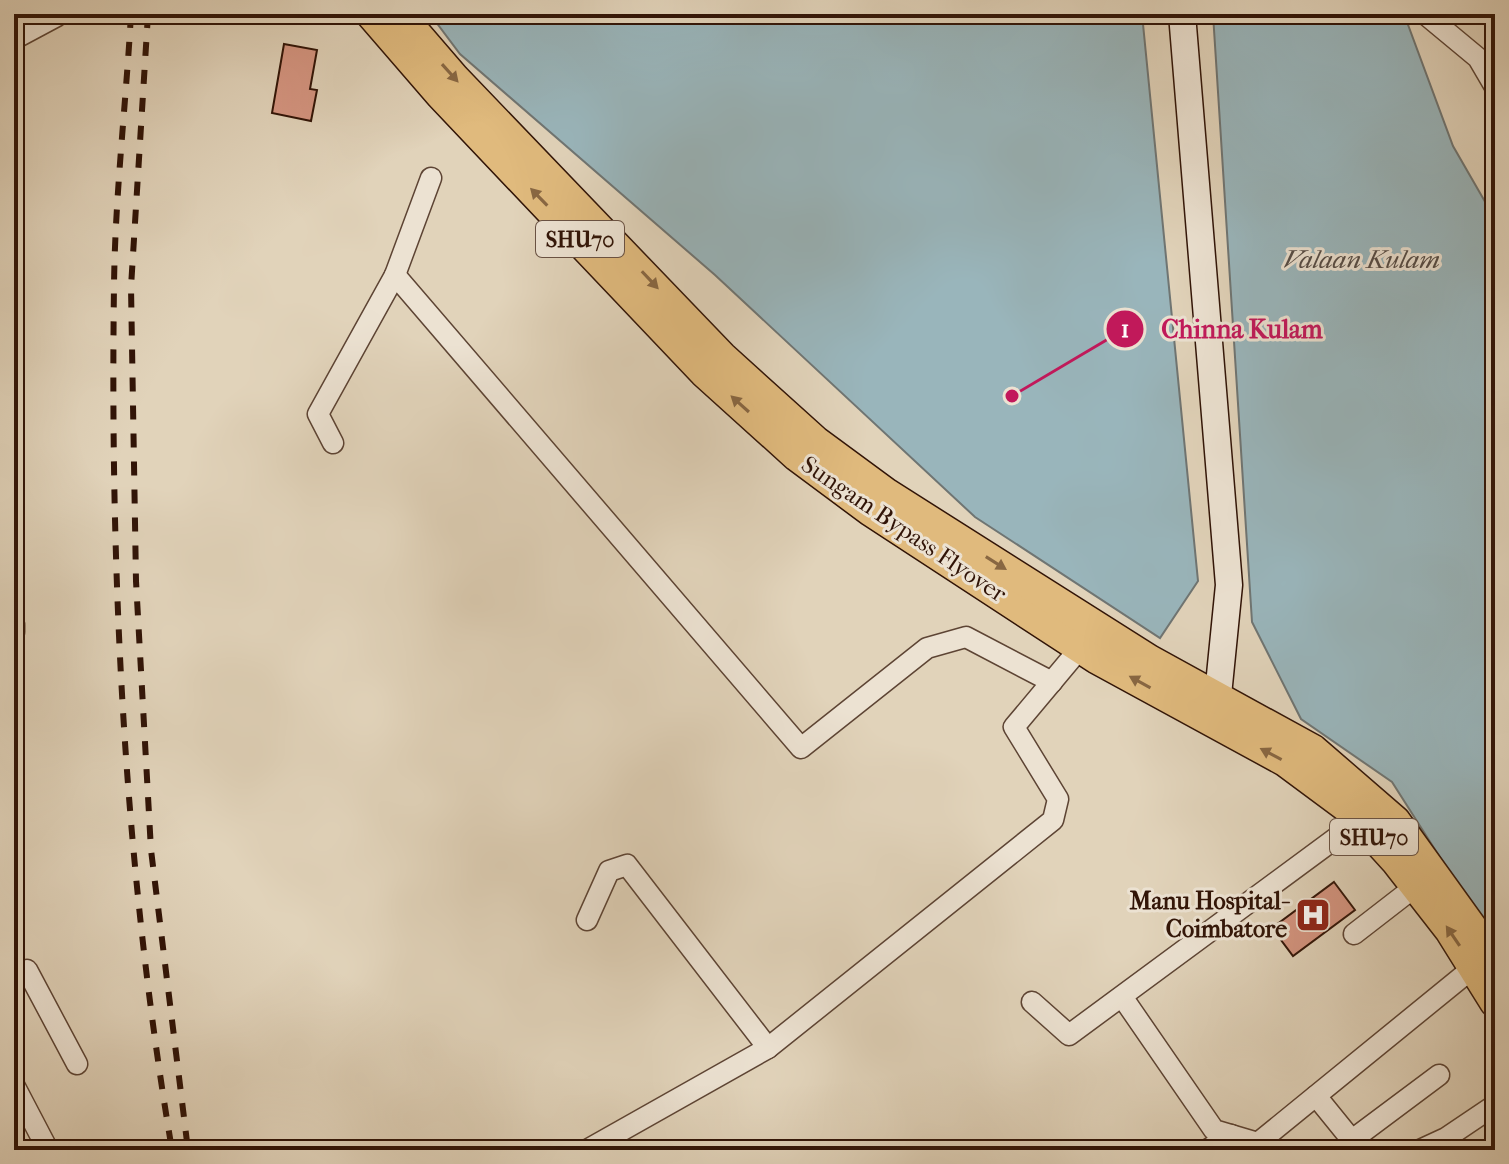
<svg xmlns="http://www.w3.org/2000/svg" width="1509" height="1164" font-family="'IM FELL French Canon',serif">
  <style>
    .water { fill: #99b5bb; stroke: #6f7573; stroke-width: 2 }
    .building { fill: #d59581; stroke: #311407; stroke-width: 2 }
    .lines { fill: none; stroke-linecap: round; stroke-linejoin: round }
    .street-casing { stroke: #5d4434; stroke-width: 23 }
    .secondary-casing { stroke: #311407; stroke-width: 29 }
    .primary-casing { stroke: #311407; stroke-width: 33 }
    .street { stroke: #ece2d2; stroke-width: 20 }
    .secondary { stroke: #ece2d2; stroke-width: 26 }
    .primary { stroke: #e0ba7d; stroke-width: 30 }
    .rail { stroke: #311407; stroke-width: 6; stroke-dasharray: 14 14; stroke-linecap: butt }
    .oneway { fill: #886742 }
    .labels { text-anchor: middle; stroke-width: 6; stroke-linejoin: round; paint-order: stroke }
    .shield { fill: #ece2d2; stroke: #695244; stroke-width: 2 }
    .shield-label { font-size: 22px; font-weight: bold; fill: #311407 }
    .street-label { font-size: 24px; fill: #311407; stroke: #ece2d2 }
    .poi-label { font-size: 24px; font-weight: bold; fill: #311407; stroke: #ece2d2; text-anchor: end }
    .water-label { font-size: 26px; font-style: italic; fill: #554c46; stroke: #ece2d2 }
    .leader { fill: none; stroke: #c2185b; stroke-width: 3 }
    .callout-dot { fill: #c2185b; stroke: #ece2d2; stroke-width: 3 }
    .mark-label { font-size: 24px; text-anchor: middle; font-weight: bold; fill: #fff }
    .callout-label { font-size: 26px; text-anchor: middle; font-weight: bold; fill: #c2185b; stroke: #ece2d2; stroke-width: 6; stroke-linejoin: round; paint-order: stroke }
  </style>
  <rect width="100%" height="100%" fill="#e1d3ba"/>
  <filter id="stains"><feTurbulence type="fractalNoise" baseFrequency=".0025" numOctaves="4"/><feColorMatrix values="0 0 0 0 .2 0 0 0 0 .09 0 0 0 0 .02 0 0 0 .5 -.17"/></filter>
  <radialGradient id="worn" r=".72"><stop offset=".6" stop-color="#630" stop-opacity="0"/><stop offset="1" stop-color="#630" stop-opacity=".3"/></radialGradient>
  <!-- water -->
  <g class="water">
    <path d="M430 14H1142L1198 581 1160 638 975 517 715 275 460 54Z"/>
    <path d="M1213 14H1404L1453 146 1495 219V934L1469 903 1392 782 1301 719 1252 622Z"/>
  </g>
  <!-- building -->
  <g class="building">
    <path d="M284 44 317 50 310 89 317 90 311 121 272 113Z"/>
    <path d="M1334 882 1355 910 1293 956 1272 928Z"/>
  </g>
  <g class="lines">
    <!-- street casing -->
    <g class="street-casing">
      <g id="street">
        <path d="M1425 14 1478 58 1495 87"/>
        <path d="M14 39 57 16"/>
        <path d="M395 275 801 748 927 648 966 637 1052 682"/>
        <path d="M333 443 318 414 395 275 431 178"/>
        <path d="M14 625V632"/>
        <path d="M587 920 609 871 627 865 768 1048"/>
        <path d="M1354 934 1416 886"/>
        <path d="M14 975 27 970 77 1064"/>
        <path d="M1123 998 1214 1130 1258 1143"/>
        <path d="M1032 1002 1069 1035 1359 821"/>
        <path d="M14 1085 48 1150"/>
        <path d="M1316 1096 1359 1149"/>
        <path d="M1352 1140 1439 1075"/>
        <path d="M587 1150 768 1048 1053 820 1058 799 1014 727 1081 647"/>
        <path d="M1207 1150 1231 1135"/>
        <path d="M1261 1150 1258 1143 1474 967"/>
        <path d="M1420 1150 1446 1138 1495 1105"/>
      </g>
    </g>
    <!-- secondary casing -->
    <g class="secondary-casing">
      <path id="secondary" d="M1182 14 1229 585 1218 695 1210 714"/>
    </g>
    <!-- primary casing -->
    <g class="primary-casing">
      <g id="primary">
        <path d="M371 14 441 95 704 372 797 456 871 511 1096 658 1285 761 1347 807 1397 862 1450 930 1495 1002"/>
        <path d="M399 14 455 79 722 357 815 441 887 494 1149 660 1313 750 1395 821 1495 960"/>
      </g>
    </g>
    <!-- street -->
    <use href="#street" class="street"/>
    <!-- secondary -->
    <use href="#secondary" class="secondary"/>
    <!-- primary -->
    <use href="#primary" class="primary"/>
    <!-- rail -->
    <g class="rail">
      <path d="M131 14C126 104 115 196 114 286 110 573 124 866 172 1150"/>
      <path d="M148 14 131 287 136 581 151 850 188 1150"/>
    </g>
  </g>
  <!-- one-way arrows -->
  <defs><path id="oneway-solid" d="M-6-.8H1V-3.2L6.5 0L1 3.2V.8H-6Z" transform="scale(2)"/></defs>
  <g class="oneway">
    <use href="#oneway-solid" transform="translate(450 73) rotate(48)"/>
    <use href="#oneway-solid" transform="translate(539 197) rotate(-134)"/>
    <use href="#oneway-solid" transform="translate(650 280) rotate(47)"/>
    <use href="#oneway-solid" transform="translate(740 404) rotate(-138)"/>
    <use href="#oneway-solid" transform="translate(996 563) rotate(32)"/>
    <use href="#oneway-solid" transform="translate(1140 682) rotate(-151)"/>
    <use href="#oneway-solid" transform="translate(1271 754) rotate(-152)"/>
    <use href="#oneway-solid" transform="translate(1453 936) rotate(-124)"/>
  </g>
  <!-- icons -->
  <defs>
    <g id="hospital-square" transform="scale(1.8)"><rect x="-9" y="-9" width="18" height="18" rx="4" fill="#8f2418" stroke="#ece2d2"/><path d="M-5-5h3v3.5h4V-5h3V5h-3V1.5h-4V5h-3Z" fill="#fff"/></g>
  </defs>
  <g fill-rule="evenodd">
    <use href="#hospital-square" x="1313" y="915"/>
  </g>
  <g class="labels">
    <!-- shield labels -->
    <g class="shield">
      <rect x="536" y="221" width="88" height="36" rx="6"/>
      <rect x="1330" y="819" width="88" height="36" rx="6"/>
    </g>
    <g class="shield-label">
      <text x="580" y="247">SHU70</text>
      <text x="1374" y="845">SHU70</text>
    </g>
    <!-- street labels -->
    <g class="street-label">
      <text transform="translate(904 529) rotate(34)" y="8">Sungam Bypass Flyover</text>
    </g>
    <!-- poi labels -->
    <g class="poi-label">
      <text x="1287" y="909">Manu Hospital-<tspan x="1287" dy="28">Coimbatore</tspan></text>
    </g>
    <!-- water labels -->
    <g class="water-label">
      <text x="1362" y="268">Valaan Kulam</text>
    </g>
  </g>
  <!-- callouts -->
  <path class="leader" d="M1012 396L1125 329"/>
  <g class="callout-dot">
    <circle cx="1012" cy="396" r="8"/>
    <circle cx="1125" cy="329" r="20"/>
  </g>
  <g class="mark-label">
    <text x="1125" y="337">1</text>
  </g>
  <g class="callout-label">
    <text x="1242" y="338">Chinna Kulam</text>
  </g>
  <!-- margin -->
  <rect width="1509" height="1164" fill="none" stroke="#e1d3ba" stroke-width="48"/>
  <rect x="16" y="16" width="1477" height="1132" fill="none" stroke="#311407" stroke-width="4"/>
  <rect x="24" y="24" width="1461" height="1116" fill="none" stroke="#311407" stroke-width="2"/>
  <rect width="100%" height="100%" filter="url(#stains)"/>
  <rect width="100%" height="100%" fill="url(#worn)"/>
</svg>
